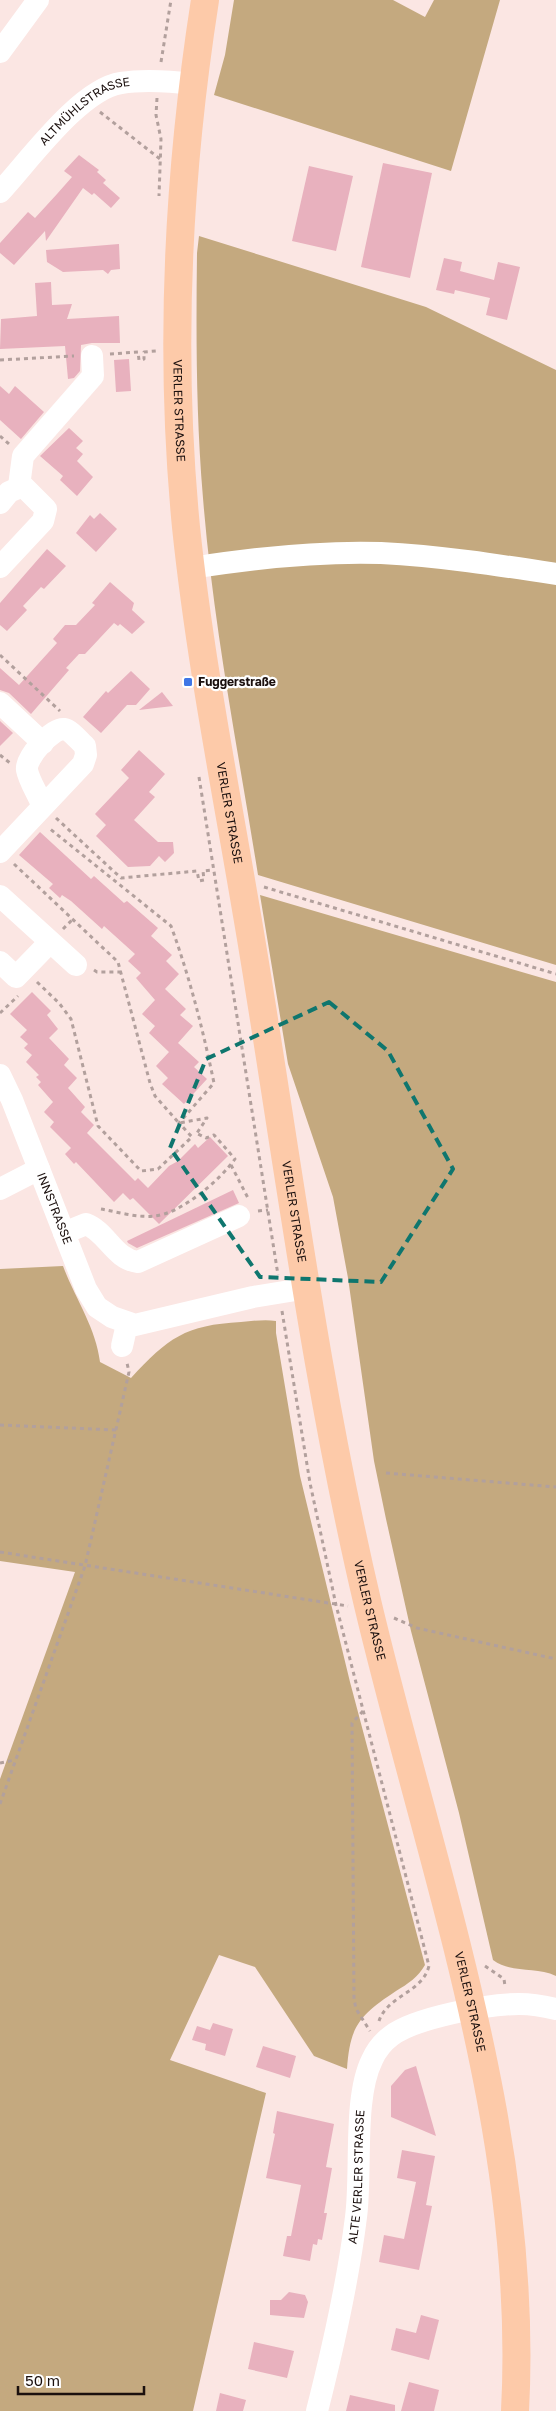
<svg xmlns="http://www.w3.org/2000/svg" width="556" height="2411" font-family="'Golos Text',sans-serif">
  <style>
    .forest { fill: #c4a97f }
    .building { fill: #e8b1be }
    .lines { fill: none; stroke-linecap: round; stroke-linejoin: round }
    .path { stroke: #b2a09d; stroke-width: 3; stroke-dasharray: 4 4; stroke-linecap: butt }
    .minor { stroke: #fff; stroke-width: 22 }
    .major { stroke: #fdcaa9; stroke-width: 28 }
    .marked { fill: none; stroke: #0f766e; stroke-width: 4; stroke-dasharray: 10 6; stroke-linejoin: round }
    .poi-dot { fill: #3f76e6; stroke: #fff; stroke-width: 2 }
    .labels { text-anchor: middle; stroke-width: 4.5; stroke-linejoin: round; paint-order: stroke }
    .street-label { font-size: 12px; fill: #1b100e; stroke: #fff }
    .poi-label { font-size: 12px; font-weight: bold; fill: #1b100e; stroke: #fff; text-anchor: start }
  </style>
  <rect width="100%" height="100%" fill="#fbe6e3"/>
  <!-- forest -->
  <g class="forest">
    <path d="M234 0H393L425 17 434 0H500L451 171 214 95 225 55Z"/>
    <path d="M199 236 426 307 556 370V965L258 875C238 750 213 624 203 498 196 416 196 334 197 253Z"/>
    <path d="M260 895 556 982V1976C535 1966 512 1974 493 1960L459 1813 411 1631 386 1519 374 1461 348 1278 333 1197 288 1064Z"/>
    <path d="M63 1266C75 1298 96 1328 100 1362L131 1378C168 1338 185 1325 241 1322 253 1321 265 1319 276 1321V1333L300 1476 350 1682 425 1965C418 1977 408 1984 396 1991 360 2015 350 2025 347 2069L314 2056 255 1967 219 1955 170 2060 266 2093 193 2411H0V1779L75 1572 0 1561V1269Z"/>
  </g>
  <!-- building -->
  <g class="building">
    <path d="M79 155 99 170 97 172 106 180 103 183 120 198 111 208 94 193 92 195 83 188 46 241 45 231 14 265 0 253V243L28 212 35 218 57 194 72 177 64 171Z"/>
    <path d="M383 163 432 173 410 278 361 267Z"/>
    <path d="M309 166 353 176 336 251 292 241Z"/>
    <path d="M119 244 120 269 111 270 108 274 103 270 63 272 47 262 46 250Z"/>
    <path d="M444 258 462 262 460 271 494 280 498 262 520 267 507 320 486 315 490 298 455 290 454 294 436 290Z"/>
    <path d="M51 282 52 305 72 304 67 319 119 316 120 343H92L81 345 80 371 74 378 68 379 65 346 0 349 1 319 37 316 35 283Z"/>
    <path d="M129 359 131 391 116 392 114 360Z"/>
    <path d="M0 386 9 394 15 386 44 412 21 439 0 420Z"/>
    <path d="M69 428 83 441 76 448 83 454 77 461 93 477 77 496 60 480 63 476 40 456Z"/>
    <path d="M100 513 117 529 96 552 76 533 90 515 94 519Z"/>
    <path d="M47 549 66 566 44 589 41 587 23 606 27 610 7 631 0 625V603Z"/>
    <path d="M110 582 134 603 132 610 145 622 132 634 120 624 118 626 114 623 85 654H79L66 668 69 670 31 714 9 693 0 690V668L19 685 57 643 53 639 65 625H76L95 605 92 603Z"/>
    <path d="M131 671 150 689 136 705H127L101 733 83 717 106 691 108 693Z"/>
    <path d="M162 692 173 706 139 710Z"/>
    <path d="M0 721 13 733 0 746Z"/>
    <path d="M139 750 165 774 149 792 155 797 134 820 158 842H173L174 853 165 862 159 856 150 866 128 867 96 836 106 825 95 814 129 778 121 770Z"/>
    <path d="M40 832 91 879 94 876 124 903 127 901 158 928 151 936 172 955 166 961 179 974 165 989 186 1009 180 1015 193 1026 178 1043 199 1062 194 1067 207 1079 184 1104 162 1084 168 1078 156 1066 169 1052 149 1033 155 1026 142 1014 155 1000 136 978 141 973 128 961 135 954 104 926 102 929 71 901 62 895 60 898 49 888 53 884 19 855Z"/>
    <path d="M32 992 51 1011 47 1015 58 1029 49 1038 69 1059 64 1065 77 1078 68 1088 85 1107 81 1112 94 1125 87 1133 135 1181 138 1178 148 1188 169 1166 178 1161 195 1144 198 1148 210 1137 228 1156 159 1224 133 1198 130 1200 123 1193 114 1202 76 1162 74 1164 65 1154 71 1148 50 1127 54 1122 44 1112 53 1102 38 1085 41 1082 36 1077 39 1075 26 1062 32 1055 24 1048 28 1044 20 1037 27 1030 10 1014Z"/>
    <path d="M233 1190 239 1203 137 1248 128 1243 127 1241Z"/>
    <path d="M213 2023 233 2029 225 2056 205 2050 206 2044 192 2040 197 2026 210 2030Z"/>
    <path d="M263 2046 296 2056 290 2078 256 2067Z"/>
    <path d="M416 2066 436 2136 391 2117V2086L405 2070Z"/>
    <path d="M277 2111 334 2124 326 2167 332 2168 324 2213H327L322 2240 318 2239 317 2245 313 2244 310 2261 283 2256 287 2236H291L301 2185 266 2178 275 2134 273 2133Z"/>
    <path d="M402 2150 435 2156 426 2205 432 2206 419 2270 379 2262 384 2235 404 2239 416 2182 397 2178Z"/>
    <path d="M289 2292 305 2295 308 2302 304 2318 270 2315V2300H281Z"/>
    <path d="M421 2315 439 2320 429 2360 391 2350 396 2328 416 2333Z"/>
    <path d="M254 2342 294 2351 287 2378 248 2369Z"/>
    <path d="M409 2382 439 2390 434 2411H401Z"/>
    <path d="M220 2393 246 2400 243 2411H216Z"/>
    <path d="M350 2395 395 2405V2411H346Z"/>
  </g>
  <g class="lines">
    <!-- path -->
    <g class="path">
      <path d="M161 62 171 0"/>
      <path d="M157 98 156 115 161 139 159 196"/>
      <path d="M100 112 160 159"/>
      <path d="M110 354 138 352 139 360 144 359V352L156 351"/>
      <path d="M0 360 74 356"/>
      <path d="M0 436 9 444"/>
      <path d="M0 655 60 711"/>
      <path d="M0 755 10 763"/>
      <path d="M199 777 278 1275"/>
      <path d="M56 818 121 878 197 871 199 881 204 880 203 871 213 870"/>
      <path d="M14 864 118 962 150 1083 155 1096 179 1123 207 1118 197 1133"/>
      <path d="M264 887 556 974"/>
      <path d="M63 929 73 919"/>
      <path d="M94 970 97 972H123"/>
      <path d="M37 982 59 1003 71 1019 98 1126 141 1171 158 1169 192 1137 179 1123 214 1083C203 1030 190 978 171 926L49 828"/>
      <path d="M0 1013 18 996"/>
      <path d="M231 1165 249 1200"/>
      <path d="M101 1209C118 1212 137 1218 154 1216 181 1214 220 1180 235 1159L214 1135 206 1138 196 1133"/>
      <path d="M258 1211 268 1210"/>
      <path d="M282 1311 310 1483 336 1605 429 1966C422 1993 388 1995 379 2021"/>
      <path d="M0 1425 116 1430"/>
      <path d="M386 1473 556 1487"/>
      <path d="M0 1552 348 1606"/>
      <path d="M394 1618 417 1628 556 1659"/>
      <path d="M363 1711 352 1723 354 1999 356 2009 370 2031"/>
      <path d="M0 1763 15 1760"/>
      <path d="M0 1804 85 1566 129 1372 127 1363"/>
      <path d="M485 1966 504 1979 505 1986"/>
    </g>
    <!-- minor -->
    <g class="minor">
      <path d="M0 52 38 0"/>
      <path id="s1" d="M0 192C28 162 80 89 121 83 145 79 169 81 194 84"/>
      <path d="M19 486 23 456 93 376 92 356"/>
      <path d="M0 503 9 492 23 486 46 509 43 521 0 567"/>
      <path d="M191 568C254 558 318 551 381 553 440 556 498 565 556 574"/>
      <path d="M0 703 43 743"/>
      <path d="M0 852 83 764 86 755 85 746C79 741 71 730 64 729 52 728 25 758 27 770 29 781 38 794 42 805"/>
      <path d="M0 896 76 965"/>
      <path d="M0 962 16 977 50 942"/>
      <path id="s2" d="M0 1075 12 1100 86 1289 97 1307 112 1317 135 1325 253 1297 308 1288"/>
      <path d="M0 1189 39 1169"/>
      <path d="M64 1233 86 1224C107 1232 114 1259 138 1262L239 1216"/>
      <path d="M122 1346 127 1324"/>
      <path id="s3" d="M317 2411C333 2348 348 2282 356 2217 362 2172 353 2098 372 2060 376 2051 383 2042 391 2036 414 2018 488 2004 519 2004 531 2004 544 2006 556 2009"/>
    </g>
    <!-- major -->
    <path class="major" id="s4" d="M205 0C178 173 169 352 186 527 202 681 235 834 259 988 292 1194 320 1402 368 1605 431 1870 530 2134 515 2411"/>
  </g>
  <!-- marked area -->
  <path class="marked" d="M329 1002 388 1051 453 1169 381 1282 260 1277 170 1148 206 1059Z"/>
  <!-- markers -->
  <rect class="poi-dot" x="183" y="677" width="10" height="10" rx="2.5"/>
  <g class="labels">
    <!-- street labels -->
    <g class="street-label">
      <text dy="4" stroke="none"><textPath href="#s1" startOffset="119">ALTMÜHLSTRASSE</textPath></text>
      <text dy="4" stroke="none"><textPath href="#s4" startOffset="412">VERLER STRASSE</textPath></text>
      <text dy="4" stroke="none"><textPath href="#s4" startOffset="818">VERLER STRASSE</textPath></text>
      <text dy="4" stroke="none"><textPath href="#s2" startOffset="144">INNSTRASSE</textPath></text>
      <text dy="4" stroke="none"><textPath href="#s4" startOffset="1222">VERLER STRASSE</textPath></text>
      <text dy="4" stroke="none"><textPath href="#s4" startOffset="1628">VERLER STRASSE</textPath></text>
      <text dy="4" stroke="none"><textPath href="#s4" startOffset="2032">VERLER STRASSE</textPath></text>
      <text dy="4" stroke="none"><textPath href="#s3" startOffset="238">ALTE VERLER STRASSE</textPath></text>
    </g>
    <!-- poi labels -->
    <g class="poi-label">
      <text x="198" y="686">Fuggerstraße</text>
    </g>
  </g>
  <!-- scale -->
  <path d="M18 2386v8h126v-8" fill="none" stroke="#1b100e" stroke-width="2.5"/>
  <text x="25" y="2386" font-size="15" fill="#1b100e" stroke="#ffffff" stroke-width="4" paint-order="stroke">50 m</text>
</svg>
